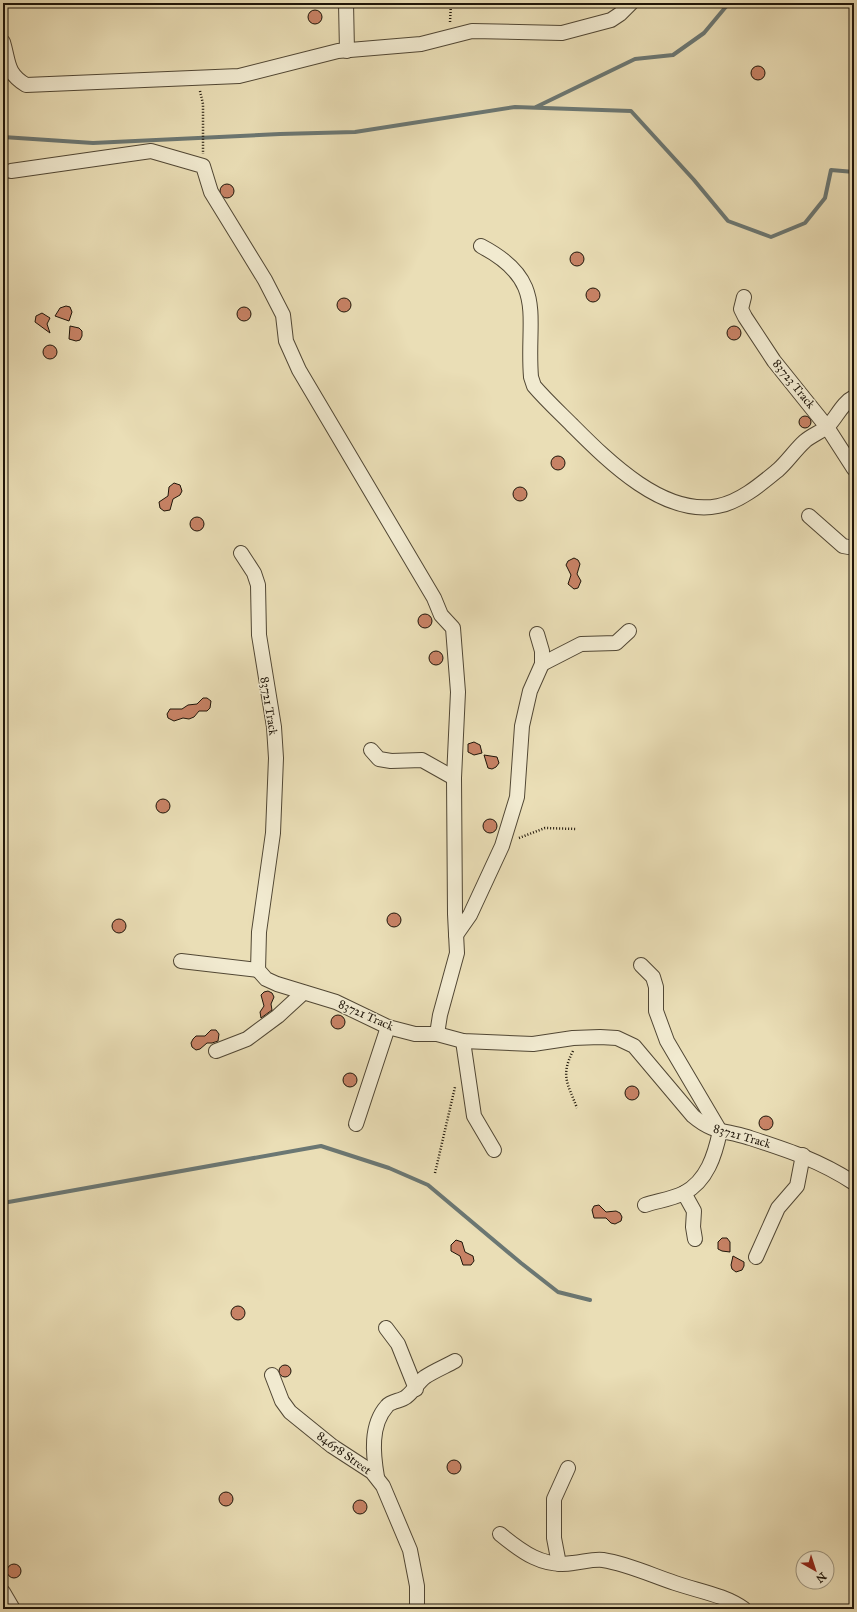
<svg xmlns="http://www.w3.org/2000/svg" width="857" height="1612" font-family="'IM FELL Great Primer',serif">
  <style>
    .lines { fill: none; stroke-linecap: round; stroke-linejoin: round }
    .stream { stroke: #6b7773; stroke-width: 4 }
    .building { fill: #c78265; stroke: #1e1509 }
    .minor-casing { stroke: #514734; stroke-width: 16 }
    .path { stroke: #1e1509; stroke-width: 2.5; stroke-dasharray: 1 2; stroke-linecap: butt }
    .minor { stroke: #f1ead0; stroke-width: 14 }
    .labels { text-anchor: middle; stroke-width: 3; stroke-linejoin: round; paint-order: stroke }
    .street-label { font-size: 12px; fill: #1e1509; stroke: #f1ead0 }
  </style>
  <rect width="100%" height="100%" fill="#eadeb6"/>
  <filter id="stains"><feTurbulence type="fractalNoise" baseFrequency=".005" numOctaves="4"/><feColorMatrix values="0 0 0 0 .2 0 0 0 0 .09 0 0 0 0 .02 0 0 0 .5 -.17"/></filter>
  <radialGradient id="worn" r=".72"><stop offset=".6" stop-color="#630" stop-opacity="0"/><stop offset="1" stop-color="#630" stop-opacity=".3"/></radialGradient>
  <g class="lines">
    <!-- stream -->
    <g class="stream">
      <path d="M536 107 635 59 673 55 704 33 729 3"/>
      <path d="M3 137 93 143 280 134 355 132 515 107 631 111 694 180 728 221 771 237 805 223 825 198 831 170 854 172"/>
      <path d="M3 1203 321 1146 389 1168 428 1185 521 1263 558 1292 590 1300"/>
    </g>
  </g>
  <!-- building -->
  <g class="building">
    <circle cx="315" cy="17" r="7"/>
    <circle cx="758" cy="73" r="7"/>
    <circle cx="227" cy="191" r="7"/>
    <circle cx="577" cy="259" r="7"/>
    <circle cx="593" cy="295" r="7"/>
    <circle cx="344" cy="305" r="7"/>
    <path d="M66 306 70 307 72 312 69 321 55 316 60 308Z"/>
    <circle cx="244" cy="314" r="7"/>
    <path d="M42 313 50 318 47 324 50 333 35 322 36 316Z"/>
    <path d="M70 326 79 328 82 331V336L80 340 76 341 69 339Z"/>
    <circle cx="734" cy="333" r="7"/>
    <circle cx="50" cy="352" r="7"/>
    <circle cx="805" cy="422" r="6"/>
    <circle cx="558" cy="463" r="7"/>
    <path d="M174 483 180 485 182 491 180 495 173 499 170 510 164 511 160 508 159 502 168 496 169 487Z"/>
    <circle cx="520" cy="494" r="7"/>
    <circle cx="197" cy="524" r="7"/>
    <path d="M574 558 578 560 580 564 577 574 581 581 578 588 574 589 568 584 571 575 566 565 568 561Z"/>
    <circle cx="425" cy="621" r="7"/>
    <circle cx="436" cy="658" r="7"/>
    <path d="M203 698H207L211 701 210 708 207 711H199L194 717 189 719 183 718 174 721 168 718 167 714 170 709H182L188 705 197 704Z"/>
    <path d="M474 742 480 745 482 753 474 755 468 752V744Z"/>
    <path d="M484 755 497 757 499 763 496 767 492 769 488 768Z"/>
    <circle cx="163" cy="806" r="7"/>
    <circle cx="490" cy="826" r="7"/>
    <circle cx="394" cy="920" r="7"/>
    <circle cx="119" cy="926" r="7"/>
    <path d="M268 991 272 993 274 997 271 1004 272 1010 261 1018 260 1012 264 1006 261 995 264 992Z"/>
    <circle cx="338" cy="1022" r="7"/>
    <path d="M211 1030H216L219 1034 218 1041 212 1043H207L200 1049 196 1050 192 1047 191 1043 193 1039 196 1036H205Z"/>
    <circle cx="350" cy="1080" r="7"/>
    <circle cx="632" cy="1093" r="7"/>
    <circle cx="766" cy="1123" r="7"/>
    <path d="M599 1205 606 1212 616 1211 620 1213 622 1217 621 1221 615 1224 611 1223 606 1218H594L592 1210 594 1206Z"/>
    <path d="M722 1238H727L730 1242V1252L722 1251 718 1249V1242Z"/>
    <path d="M456 1240 462 1242 465 1252 473 1256 474 1261 471 1265H463L460 1256 451 1251V1245Z"/>
    <path d="M733 1256 744 1262V1266L742 1270 736 1272 732 1269 731 1265Z"/>
    <circle cx="238" cy="1313" r="7"/>
    <circle cx="285" cy="1371" r="6"/>
    <circle cx="454" cy="1467" r="7"/>
    <circle cx="226" cy="1499" r="7"/>
    <circle cx="360" cy="1507" r="7"/>
    <circle cx="14" cy="1571" r="7"/>
  </g>
  <g class="lines">
    <!-- minor casing -->
    <g class="minor-casing">
      <g id="minor">
        <path d="M346 3 347 51"/>
        <path d="M3 42C9 62 6 73 26 85L239 76 338 51 421 44 472 31 562 33 611 20 620 14 631 3"/>
        <path d="M11 171 151 151 203 166 211 192 265 280 283 315 286 341 299 370 434 598 441 615 453 628 458 692 454 778 455 914 457 953 440 1015 437 1034"/>
        <path d="M481 246C548 281 526 316 531 377L534 386C546 400 559 412 572 425 607 460 663 517 718 506 740 502 761 484 778 470 788 461 795 450 805 441 812 435 821 432 828 426 837 417 842 403 854 397"/>
        <path d="M744 297 741 309 745 317 774 361 827 427 854 469"/>
        <path d="M809 516 843 546 854 548"/>
        <path d="M241 553 254 573 258 585 259 635 274 727 276 758 273 833 259 932 258 970 266 979 277 984 336 1002 388 1027 415 1034H437L463 1041 533 1044 573 1038 600 1037 617 1038 634 1046 693 1116C713 1133 724 1130 747 1137 787 1150 819 1160 854 1183"/>
        <path d="M542 664 581 644 616 643 629 631"/>
        <path d="M371 750 379 759 391 761 422 760 454 778"/>
        <path d="M456 935 470 915 502 846 517 797 522 726 530 691 542 664V651L537 634"/>
        <path d="M181 961 258 970"/>
        <path d="M641 965 653 977 656 987V1011L667 1041 720 1131C715 1155 707 1181 684 1193 672 1199 657 1201 645 1205"/>
        <path d="M463 1041 474 1116 494 1150"/>
        <path d="M216 1051 247 1039 278 1016 303 993"/>
        <path d="M356 1124 388 1027"/>
        <path d="M684 1193 694 1211 693 1227 695 1239"/>
        <path d="M756 1257 778 1208 797 1186 803 1155"/>
        <path d="M386 1328 398 1344 416 1389"/>
        <path d="M272 1375 282 1401 290 1412 332 1446 372 1472 383 1486 410 1550 417 1586V1609"/>
        <path d="M377 1477C373 1454 370 1425 387 1406 391 1401 401 1401 406 1397 414 1391 418 1382 425 1377 434 1371 446 1366 455 1361"/>
        <path d="M500 1534C522 1552 543 1568 573 1563 584 1562 592 1559 603 1560 628 1564 651 1575 675 1583 698 1591 725 1595 744 1609"/>
        <path d="M559 1564 554 1538V1499L568 1468"/>
        <path d="M3 1592 13 1609"/>
      </g>
    </g>
    <!-- path -->
    <g class="path">
      <path d="M450 22 451 3"/>
      <path d="M200 91 203 104V154"/>
      <path d="M519 838 545 828 577 829"/>
      <path d="M573 1051C560 1076 568 1084 577 1108"/>
      <path d="M435 1173 455 1087"/>
    </g>
    <!-- minor -->
    <use href="#minor" class="minor"/>
  </g>
  <g class="labels">
    <!-- street labels -->
    <g class="street-label">
      <text transform="translate(794 384) rotate(51)" y="4">83723 Track</text>
      <text transform="translate(269 706) rotate(81)" y="4">83721 Track</text>
      <text transform="translate(366 1015) rotate(24)" y="4">83721 Track</text>
      <text transform="translate(742 1136) rotate(16)" y="4">83721 Track</text>
      <text transform="translate(344 1453) rotate(36)" y="4">84658 Street</text>
    </g>
  </g>
  <!-- margin -->
  <rect width="857" height="1612" fill="none" stroke="#eadeb6" stroke-width="16"/>
  <rect x="4" y="4" width="849" height="1604" fill="none" stroke="#1e1509" stroke-width="2"/>
  <rect x="8" y="8" width="841" height="1596" fill="none" stroke="#1e1509"/>
  <!-- north arrow -->
  <g transform="translate(815 1570) rotate(141)"><circle r="19" fill="#f1ead0" stroke="#9d9580"/>
  <path d="M0-3L7 15L0 10L-7 15Z" fill="#8f2418"/>
  <text y="-6" font-size="11" font-weight="bold" text-anchor="middle" fill="#1e1509">N</text>
  </g>
  <rect width="100%" height="100%" filter="url(#stains)"/>
  <rect width="100%" height="100%" fill="url(#worn)"/>
</svg>
